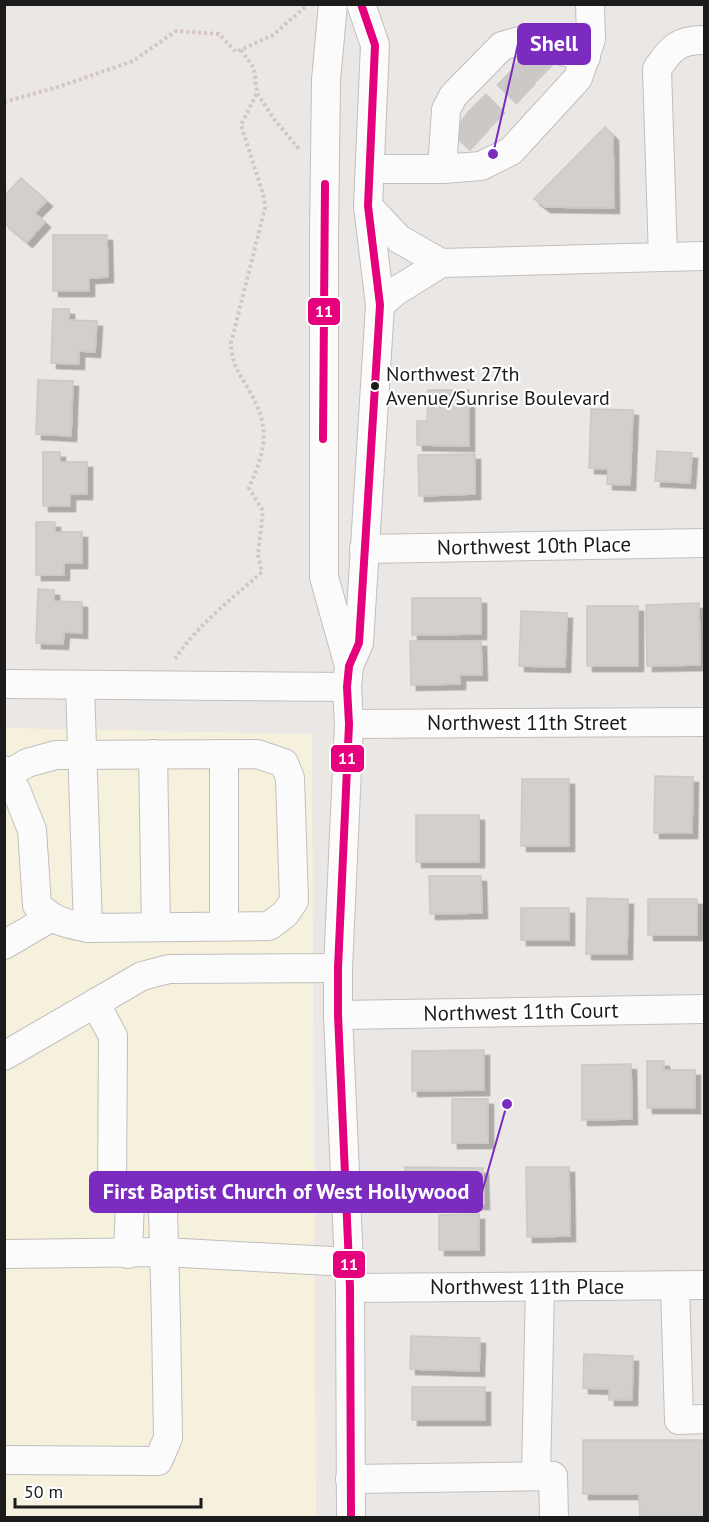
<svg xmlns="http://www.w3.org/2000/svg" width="709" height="1522" font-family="'PT Sans',sans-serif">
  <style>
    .education { fill: #f5f1dd }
    .building { fill: #d2cfcc; stroke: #cdc8c5; stroke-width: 1.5; filter: url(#shadow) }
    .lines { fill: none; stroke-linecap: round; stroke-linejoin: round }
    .minor-tunnel { stroke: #cbc8c6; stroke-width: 28; stroke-dasharray: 28 14; stroke-linecap: butt }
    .minor-casing { stroke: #c1bfbe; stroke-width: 30 }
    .path { stroke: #d5c6c5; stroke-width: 4; stroke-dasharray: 3 3; stroke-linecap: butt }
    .minor { stroke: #fcfbfb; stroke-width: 28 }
    .bus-1-casing { stroke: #fff; stroke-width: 12 }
    .bus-1 { stroke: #e5007d; stroke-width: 8 }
    .bus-dot { fill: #1b1b1b; stroke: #fff; stroke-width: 2 }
    .labels { text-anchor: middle; stroke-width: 4.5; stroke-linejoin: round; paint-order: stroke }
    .bus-label { font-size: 20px; fill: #1b1b1b; stroke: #fff; text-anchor: start }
    .street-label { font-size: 21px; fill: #1b1b1b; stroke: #fff }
    .leader { fill: none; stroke: #7b2cbf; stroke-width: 2 }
    .callout-dot { fill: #7b2cbf; stroke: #fff; stroke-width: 2 }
    .callout { fill: #7b2cbf; stroke: #7b2cbf; stroke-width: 2 }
    .callout-label { font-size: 22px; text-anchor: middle; font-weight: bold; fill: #fff }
    .line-badge { stroke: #fff; stroke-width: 2 }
    .badge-label { font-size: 16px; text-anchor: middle; font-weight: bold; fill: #fff }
  </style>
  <defs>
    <filter id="shadow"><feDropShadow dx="5.5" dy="5.5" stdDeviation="0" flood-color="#0004"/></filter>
  </defs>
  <rect width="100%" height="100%" fill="#eae7e4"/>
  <!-- education -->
  <path class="education" d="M5 728 312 734 316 1517 5 1518Z"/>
  <!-- building -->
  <g class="building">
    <path d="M605 127 613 135 614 208 545 207 534 199Z"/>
    <path d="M21 178 47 201 35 213 45 222 27 242 4 223V196Z"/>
    <path d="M53 235H107L108 277 89 278V291H53Z"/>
    <path d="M53 309H69V320L97 321 95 352 79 351V364L51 363Z"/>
    <path d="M38 380 73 381 71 436 36 434Z"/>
    <path d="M428 390H469V446L417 445V421H427Z"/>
    <path d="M591 409 633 410 630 485 607 484 608 469 589 468Z"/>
    <path d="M657 451 692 453 690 483 655 481Z"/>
    <path d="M43 452H60V462H87V494H70V506H43Z"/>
    <path d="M475 454V494L419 496 418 455Z"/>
    <path d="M36 522H55V532H82V563H64V575H36Z"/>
    <path d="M38 589 54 590V601L82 602V633L64 632 63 644 36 643Z"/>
    <path d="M412 598H481V634L412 635Z"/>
    <path d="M699 603 700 665 647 666 646 605Z"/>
    <rect x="587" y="606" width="51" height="60"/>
    <path d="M521 611 567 613 565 667 519 666Z"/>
    <path d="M410 641H481L482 675H460V684L411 685Z"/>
    <path d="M655 776 693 777 692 833H654Z"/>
    <path d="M522 779H569V846H521Z"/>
    <rect x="416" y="815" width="63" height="47"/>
    <path d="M429 876H481L482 913 430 914Z"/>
    <path d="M587 898 628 899 627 954H586Z"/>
    <rect x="648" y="899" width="49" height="36"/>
    <rect x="521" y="908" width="48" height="32"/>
    <path d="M484 1050V1090L412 1091V1051Z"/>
    <path d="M647 1061H664V1070H695V1108H647Z"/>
    <path d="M631 1064 632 1119 582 1120V1065Z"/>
    <rect x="452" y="1099" width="36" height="44"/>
    <path d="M405 1167 483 1168 484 1204 405 1203Z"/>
    <path d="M526 1167H569L570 1236 527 1237Z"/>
    <path d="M479 1214V1250H439V1215Z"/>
    <path d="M411 1336 480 1338 479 1371 410 1369Z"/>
    <path d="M584 1354 633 1356 632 1400H609V1389L583 1388Z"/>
    <rect x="412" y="1387" width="73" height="33"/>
    <path d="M583 1440H704V1518H640L639 1494H583Z"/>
  </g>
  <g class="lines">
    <!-- minor-tunnel -->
    <g class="minor-tunnel">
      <path d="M524 55 552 83"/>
      <path d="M506 75 534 102"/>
      <path d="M476 103 505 132"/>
      <path d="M459 122 487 148"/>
    </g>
    <!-- minor casing -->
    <g class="minor-casing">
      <g id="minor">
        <path d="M333 4 326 80 324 236V577L349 666"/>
        <path d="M371 169H442L481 166 511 151 578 78 591 39 590 4"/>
        <path d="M442 169 446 110 453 96 502 46 520 41 586 57"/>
        <path d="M368 206 399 239 441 263"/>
        <path d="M663 257 704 256"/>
        <path d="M380 305 396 291 441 263 663 257 657 69C671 48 678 40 704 40"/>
        <path d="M364 549 704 543"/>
        <path d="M4 684 347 687"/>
        <path d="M80 685 88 928"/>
        <path d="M349 724 704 722"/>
        <path d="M153 754 156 927"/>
        <path d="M4 770 16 790 32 830 37 905C55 922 64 923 88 928L269 926 285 914 294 901 290 778 284 763 257 754 56 755 27 763 7 775"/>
        <path d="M224 926V754"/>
        <path d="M4 945 50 918"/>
        <path d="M95 1003 113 1036 112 1192"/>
        <path d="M338 1015 704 1009"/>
        <path d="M4 1056 142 976 169 969 338 968"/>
        <path d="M4 1254 164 1252 349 1262"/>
        <path d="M675 1286 679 1420 704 1419"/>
        <path d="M350 1288 704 1285"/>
        <path d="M4 1460 158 1461 168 1438 166 1320 163 1210 152 1190 142 1189 133 1193 130 1202 128 1254"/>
        <path d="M536 1476 540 1287"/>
        <path d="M350 1479 553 1476 554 1518"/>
        <path d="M351 1518 350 1288 338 1015V968L349 724 347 687 349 666 359 643 380 305 368 206 375 45 361 4"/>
      </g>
    </g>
    <!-- path -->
    <g class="path">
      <path d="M241 50 254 68 257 93 274 119 299 149"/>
      <path d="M4 102 61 86 133 61 176 31 219 34 236 52 273 35 305 7"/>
      <path d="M175 659C197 625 232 599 262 572L258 555 263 511 249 488C265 450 272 429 249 390 238 371 232 366 231 343L265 208 264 197 241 125 257 93"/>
    </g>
    <!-- minor -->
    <use href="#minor" class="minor"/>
    <!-- bus-1 casing -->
    <g class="bus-1-casing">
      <g id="bus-1">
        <path d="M323 439 325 184"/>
        <path d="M351 1518 350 1288 338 1015V968L349 724 347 687 349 666 359 643 380 305 368 206 375 45 361 4"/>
      </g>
    </g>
    <!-- bus-1 -->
    <use href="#bus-1" class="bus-1"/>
  </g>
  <!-- markers -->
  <circle class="bus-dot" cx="375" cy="386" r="5"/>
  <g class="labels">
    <!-- bus labels -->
    <g class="bus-label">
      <text x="386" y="381">Northwest 27th<tspan x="386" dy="24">Avenue/Sunrise Boulevard</tspan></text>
    </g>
    <!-- street labels -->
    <g class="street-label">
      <text transform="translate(534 546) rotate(-1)" y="7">Northwest 10th Place</text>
      <text x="527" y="730">Northwest 11th Street</text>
      <text transform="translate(521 1012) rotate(-1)" y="7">Northwest 11th Court</text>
      <text x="527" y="1294">Northwest 11th Place</text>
    </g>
  </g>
  <!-- callouts -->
  <path class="leader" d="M493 154L518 44M507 1104L482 1192"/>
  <g class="callout-dot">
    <circle cx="493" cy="154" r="6"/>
    <circle cx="507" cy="1104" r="6"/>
  </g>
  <g class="callout">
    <rect x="518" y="24" width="72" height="40" rx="6"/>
    <rect x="90" y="1172" width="392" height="40" rx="6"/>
  </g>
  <g class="callout-label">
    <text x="554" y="51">Shell</text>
    <text x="286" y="1199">First Baptist Church of West Hollywood</text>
  </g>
  <g class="line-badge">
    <rect x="307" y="297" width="34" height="29" rx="6" fill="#e5007d"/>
    <rect x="330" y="744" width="35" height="29" rx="6" fill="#e5007d"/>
    <rect x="332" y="1250" width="34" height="29" rx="6" fill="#e5007d"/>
  </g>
  <g class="badge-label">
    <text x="324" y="317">11</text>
    <text x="347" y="764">11</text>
    <text x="349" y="1270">11</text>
  </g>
  <!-- border -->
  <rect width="709" height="1522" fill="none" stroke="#1b1b1b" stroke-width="12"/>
  <!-- scale -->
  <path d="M15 1498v9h186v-9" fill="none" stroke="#1b1b1b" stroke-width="3"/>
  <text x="24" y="1498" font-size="18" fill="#1b1b1b" stroke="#ffffff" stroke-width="4.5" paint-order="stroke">50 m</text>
</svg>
